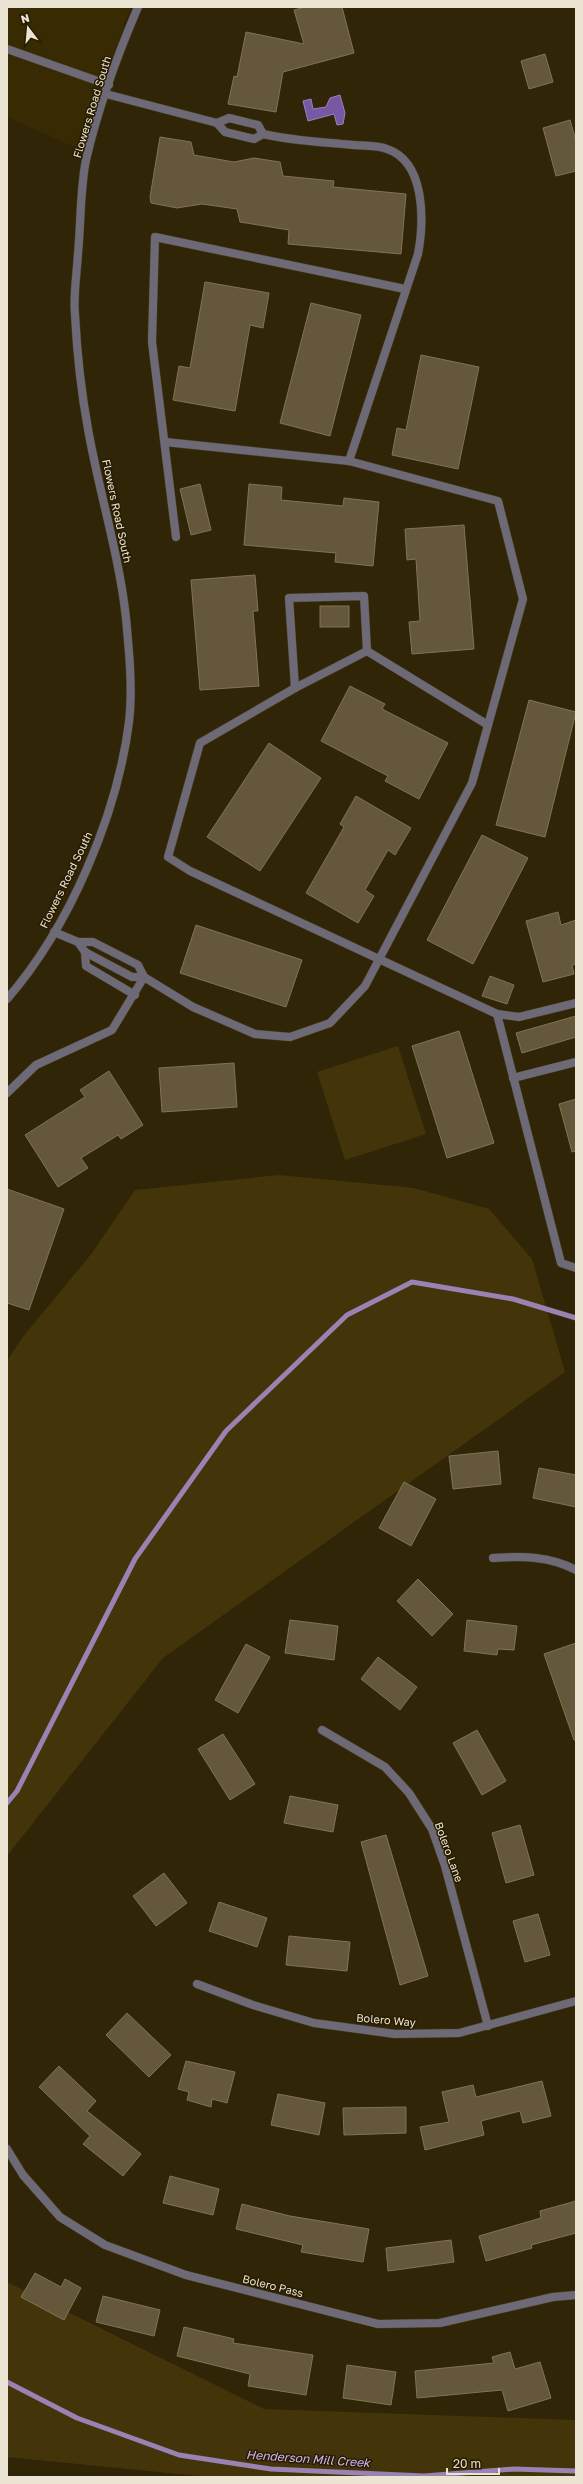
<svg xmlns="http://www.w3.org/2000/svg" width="583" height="2484" font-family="'Golos Text',sans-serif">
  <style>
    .built { fill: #382a02 }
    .green { fill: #443409 }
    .water { fill: #7858a5; stroke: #9a82b3 }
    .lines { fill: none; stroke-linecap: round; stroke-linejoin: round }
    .stream { stroke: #9a82b3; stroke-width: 5 }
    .building { fill: #65583a; stroke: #817455 }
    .service-casing { stroke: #4a4024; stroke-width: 9 }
    .minor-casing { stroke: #4a4024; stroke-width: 9 }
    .service { stroke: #6e6976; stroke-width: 8 }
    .minor { stroke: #6e6976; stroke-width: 8 }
    .labels { text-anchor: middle; stroke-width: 3; stroke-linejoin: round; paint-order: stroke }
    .street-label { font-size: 11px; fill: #ebe4d3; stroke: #271b00 }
    .water-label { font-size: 12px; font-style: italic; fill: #ceb6f5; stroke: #271b00 }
  </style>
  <rect width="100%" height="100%" fill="#302507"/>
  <!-- built -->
  <path class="built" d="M7 7H132L125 20 87 153 7 117Z"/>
  <!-- green -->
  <g class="green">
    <path d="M398 1046 426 1134 345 1160 317 1072Z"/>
    <path d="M279 1175 414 1188 489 1209 532 1259 565 1372 163 1658 7 1856V1361L22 1338 92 1253 135 1190Z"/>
    <path d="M7 2282 264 2409 576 2420V2477H209L7 2457Z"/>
  </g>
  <!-- water -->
  <path class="water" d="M340 95 345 113 343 124 337 125 334 114 308 121 303 101 311 99 313 109 326 107 330 98Z"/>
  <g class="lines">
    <!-- stream -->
    <g class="stream">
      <path d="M7 1803 17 1791 135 1559 226 1431 347 1315 412 1282 513 1299 576 1318"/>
      <path d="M7 2382 77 2418 179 2455 271 2469 424 2476 514 2469 576 2471"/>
    </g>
  </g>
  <!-- building -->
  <g class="building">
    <path d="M305 7H342L354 53 283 72 276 112 228 104 234 76 237 77 246 32 304 44 294 10Z"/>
    <path d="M545 54 553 82 529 89 521 61Z"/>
    <path d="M570 120 576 141V171L556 176 543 128Z"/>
    <path d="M160 137 191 142 194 155 234 162 254 158 280 162 283 176 334 181 333 187 406 194 401 254 288 244 289 230 240 222 237 209 202 204 177 208 151 203 150 197Z"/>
    <path d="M205 282 269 293 263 328 250 325 235 411 173 400 179 366 190 368Z"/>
    <path d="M311 303 361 315 330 436 280 423Z"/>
    <path d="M421 355 479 367 458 469 392 455 397 428 406 430Z"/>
    <path d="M200 484 211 530 191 535 180 489Z"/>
    <path d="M249 484 282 487 281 500 343 506 344 498 379 502 373 566 335 562 336 553 244 545Z"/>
    <path d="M464 525 474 649 412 654 409 622 420 621 416 559 407 560 405 529Z"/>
    <path d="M255 575 258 611H253L259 686 200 690 191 580Z"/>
    <rect x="320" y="606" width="29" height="21"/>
    <path d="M350 686 385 704 382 709 448 743 419 799 385 781 388 776 321 741Z"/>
    <path d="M529 700 576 712 545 837 496 825Z"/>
    <path d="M269 743 321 778 260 871 207 837Z"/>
    <path d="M356 796 411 828 395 855 388 850 365 890 374 896 358 923 306 893 344 827 340 824Z"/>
    <path d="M482 835 528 858 473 964 427 940Z"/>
    <path d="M558 912 561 925 576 920V964L572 965 574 974 543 982 526 921Z"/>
    <path d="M196 925 302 960 286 1007 180 973Z"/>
    <path d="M490 976 514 985 507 1004 482 996Z"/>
    <path d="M576 1016V1037L522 1053 516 1033Z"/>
    <path d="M459 1031 494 1143 447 1158 412 1046Z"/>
    <path d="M234 1063 237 1107 162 1112 159 1068Z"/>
    <path d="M109 1071 143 1125 121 1139 118 1135 81 1158 88 1168 58 1187 25 1135 85 1097 80 1090Z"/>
    <path d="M576 1099V1151L572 1152 559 1104Z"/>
    <path d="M7 1189 64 1209 29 1310 7 1303Z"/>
    <path d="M498 1451 501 1484 453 1489 449 1456Z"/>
    <path d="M539 1468 576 1475V1507L533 1498Z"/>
    <path d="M404 1482 436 1499 411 1546 379 1528Z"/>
    <path d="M418 1579 453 1614 432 1636 397 1601Z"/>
    <path d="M290 1620 338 1626 334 1660 285 1653Z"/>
    <path d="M467 1620 517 1626 514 1650 498 1649 497 1655 464 1651Z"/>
    <path d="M576 1643V1740H574L544 1654Z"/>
    <path d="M246 1644 270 1657 238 1713 215 1700Z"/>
    <path d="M378 1657 417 1687 400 1710 361 1679Z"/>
    <path d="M477 1730 506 1781 482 1795 453 1743Z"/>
    <path d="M223 1734 255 1784 230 1800 198 1749Z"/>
    <path d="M290 1796 338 1805 333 1832 284 1823Z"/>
    <path d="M520 1825 534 1875 506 1883 492 1833Z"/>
    <path d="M386 1835 428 1976 400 1985 361 1842Z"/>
    <path d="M164 1873 187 1903 156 1926 133 1896Z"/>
    <path d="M219 1902 267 1918 257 1947 209 1931Z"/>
    <path d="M538 1914 550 1955 525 1962 513 1921Z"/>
    <path d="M289 1936 350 1942 347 1971 286 1965Z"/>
    <path d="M127 2013 171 2055 149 2077 106 2035Z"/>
    <path d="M186 2061 235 2072 227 2103 212 2099 211 2107 187 2100 189 2092 178 2089Z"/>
    <path d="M59 2066 96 2101 87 2111 141 2154 123 2176 83 2144 90 2136 39 2087Z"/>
    <path d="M542 2081 551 2116 523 2123 520 2111 481 2121 484 2135 425 2150 420 2127 449 2122 442 2092 473 2085 476 2097Z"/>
    <path d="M278 2094 325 2103 319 2135 271 2125Z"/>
    <path d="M406 2107V2133L344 2135 343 2108Z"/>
    <path d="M170 2176 219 2189 213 2215 163 2203Z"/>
    <path d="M576 2201V2233L531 2245 532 2248 486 2261 479 2236 541 2218 540 2211Z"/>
    <path d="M242 2204 290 2216 369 2229 363 2262 301 2252 303 2245 236 2229Z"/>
    <path d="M451 2240 454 2262 388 2271 386 2248Z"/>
    <path d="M35 2273 61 2287 65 2279 81 2288 64 2320 21 2297Z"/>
    <path d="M103 2296 160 2310 154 2336 96 2322Z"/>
    <path d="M184 2327 234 2339 233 2343 313 2355 306 2395 248 2386 250 2374 177 2356Z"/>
    <path d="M510 2352 515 2369 540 2362 551 2398 508 2411 502 2390 417 2398 415 2371 494 2363 492 2357Z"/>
    <path d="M347 2365 396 2372 391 2405 343 2398Z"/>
  </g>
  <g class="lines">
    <!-- service casing -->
    <g class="service-casing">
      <path id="service" d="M7 49 109 85"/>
    </g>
    <!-- minor casing -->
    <g class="minor-casing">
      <g id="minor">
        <path d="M106 94 217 123 225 132 254 139 263 134C293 141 323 142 353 145 364 146 377 145 387 149 426 162 424 222 418 254L349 461"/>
        <path d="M217 123 229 118 258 125 263 134"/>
        <path d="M176 537 152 342 155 237 405 289"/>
        <path d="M367 651 295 688 200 743 168 857 190 871 497 1014 519 1017 576 1003"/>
        <path d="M367 651 488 725"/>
        <path d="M295 688 289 598 364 596 367 651"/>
        <path d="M54 932 78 942H93L138 965 144 977H132L85 952 78 942"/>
        <path d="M85 952 86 966 135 995"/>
        <path d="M7 999C69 928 117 816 129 722 133 689 129 651 126 618 119 554 99 492 88 429 81 391 77 353 75 315 73 295 77 273 78 253 81 223 80 189 86 160 98 108 117 56 138 7"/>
        <path d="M497 1014 561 1263 576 1268"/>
        <path d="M513 1078 576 1062"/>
        <path d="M7 1093 36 1065 112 1030 144 977 193 1007 255 1034 290 1037 330 1023 365 986 472 783 523 599 498 501 349 461 165 442"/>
        <path d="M493 1558C522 1556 550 1556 576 1570"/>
        <path d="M322 1730 385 1767 409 1793 432 1829 445 1866 488 2026"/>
        <path d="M197 1984 253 2005 314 2023 395 2034 459 2033 576 2001"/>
        <path d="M7 2149 23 2175 60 2217 105 2245 186 2275 378 2324 440 2323 553 2297 576 2295"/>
      </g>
    </g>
    <!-- service -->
    <use href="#service" class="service"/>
    <!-- minor -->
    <use href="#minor" class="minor"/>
  </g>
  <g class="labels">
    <!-- street labels -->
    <g class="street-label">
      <text transform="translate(92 107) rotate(-73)" y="4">Flowers Road South</text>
      <text transform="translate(117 511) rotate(78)" y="4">Flowers Road South</text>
      <text transform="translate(66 880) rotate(-64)" y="4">Flowers Road South</text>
      <text transform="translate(449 1852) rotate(70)" y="4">Bolero Lane</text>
      <text transform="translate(386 2020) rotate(5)" y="4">Bolero Way</text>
      <text transform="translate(273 2286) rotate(14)" y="4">Bolero Pass</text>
    </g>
    <!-- water labels -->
    <g class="water-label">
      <text transform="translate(308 2459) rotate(4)" y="4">Henderson Mill Creek</text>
    </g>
  </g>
  <!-- border -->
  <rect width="583" height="2484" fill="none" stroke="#ebe4d3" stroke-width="16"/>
  <!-- north arrow -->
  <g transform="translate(28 28) rotate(344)" stroke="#271b00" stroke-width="3" paint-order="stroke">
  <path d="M0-3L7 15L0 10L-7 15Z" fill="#ebe4d3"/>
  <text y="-6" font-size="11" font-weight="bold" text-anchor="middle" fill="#ebe4d3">N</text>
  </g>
  <!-- scale -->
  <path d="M447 2468v6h52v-6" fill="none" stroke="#ebe4d3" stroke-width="2"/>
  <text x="453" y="2468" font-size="12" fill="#ebe4d3" stroke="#271b00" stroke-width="3" paint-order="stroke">20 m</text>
</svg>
